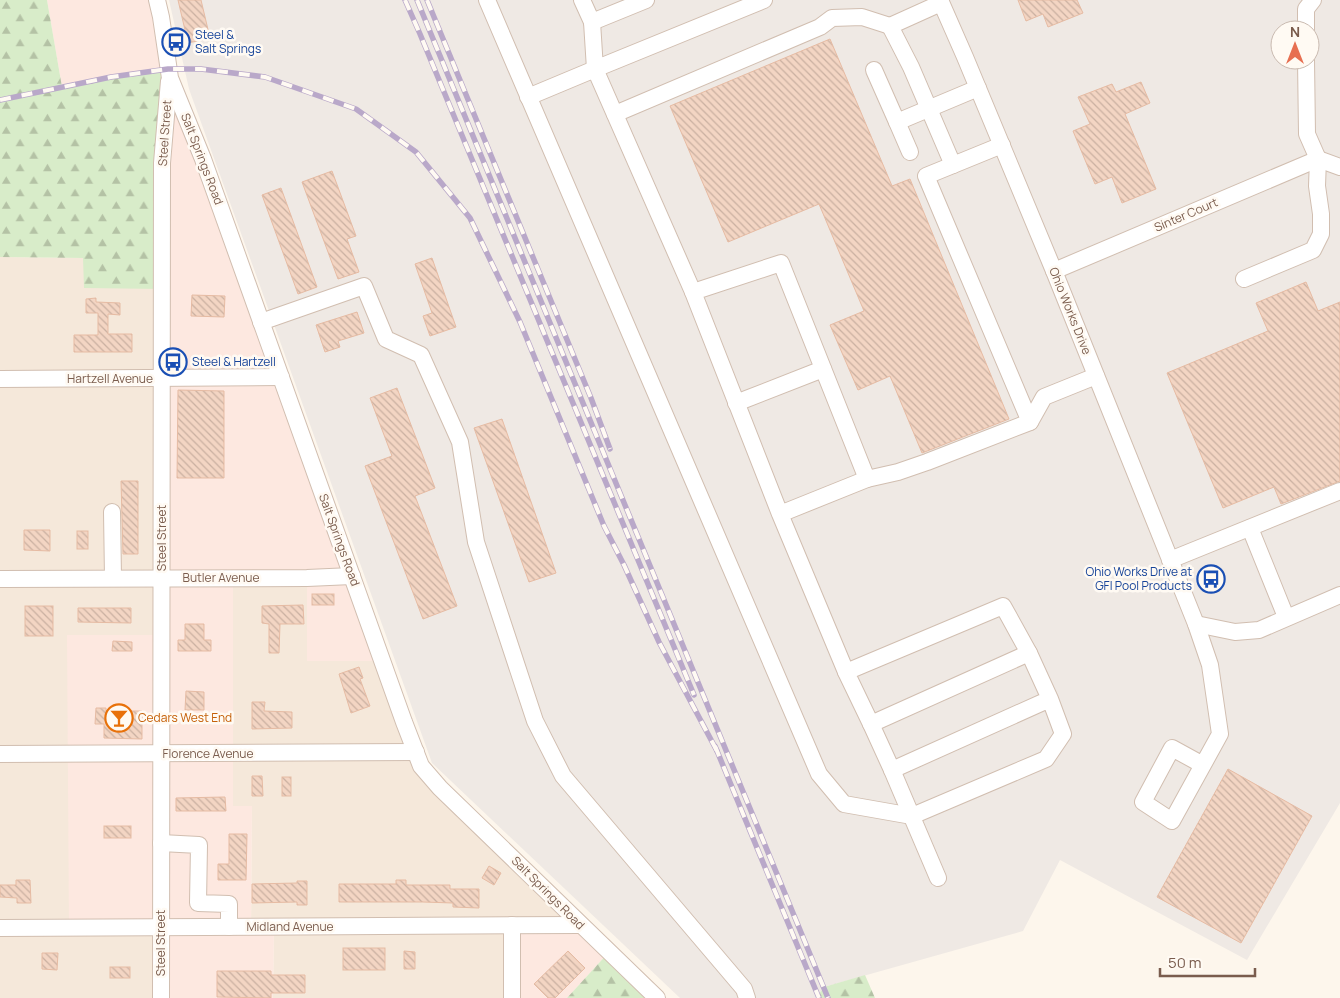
<svg xmlns="http://www.w3.org/2000/svg" width="1340" height="998" font-family="Manrope,sans-serif">
  <style>
    .residential { fill: #f5e8da }
    .commercial { fill: #fde8e0 }
    .industrial { fill: #efe9e4; fill-rule: evenodd }
    .forest { fill: url(#forest-firs) }
    .building { fill: url(#building-back-hatch); stroke: #e6bba3 }
    .lines { fill: none; stroke-linecap: round; stroke-linejoin: round }
    .minor-casing { stroke: #d1beb0; stroke-width: 18 }
    .minor { stroke: #fff; stroke-width: 16 }
    .rail-casing { stroke: #b9a8c9; stroke-width: 5.5 }
    .rail { stroke: #fffaf3; stroke-width: 4; stroke-dasharray: 11; stroke-linecap: butt }
    .labels { text-anchor: middle; stroke-width: 5; stroke-linejoin: round; paint-order: stroke }
    .transit-label { font-size: 12px; fill: #164399; stroke: #fffaf3; text-anchor: start }
    .street-label { font-size: 12px; fill: #7a5c4d; stroke: #fffaf3 }
    .food-label { font-size: 12px; fill: #c56008; stroke: #fffaf3; text-anchor: start }
  </style>
  <defs>
    <pattern id="forest-firs" width="22" height="20" patternUnits="userSpaceOnUse" patternTransform="scale(1.25)"><rect width="22" height="20" fill="#d8ecc9"/><path d="M5 1l3.5 6h-7zM16 11l3.5 6h-7z" fill="#b4c2a5"/></pattern>
    <pattern id="building-back-hatch" width="6" height="6" patternUnits="userSpaceOnUse" patternTransform="scale(1.25)"><rect width="6" height="6" fill="#f3d5c3"/><path d="M-1 5l2 2M0 0l6 6M5-1l2 2" fill="none" stroke="#cab0a1"/></pattern>
  </defs>
  <rect width="100%" height="100%" fill="#fdf6ec"/>
  <!-- residential -->
  <g class="residential">
    <path d="M0 257 83 258 162 289 161 635H67L161 927V998H0Z"/>
    <path d="M233 578H307L382 661 421 766 580 925 512 998H273L274 927H251L252 806H233Z"/>
  </g>
  <!-- commercial -->
  <g class="commercial">
    <path d="M47 0H157L168 69 111 77 62 87Z"/>
    <path d="M170 78 382 661H307V578H233V806H252L251 927H274L273 998H161V927L69 928 67 635H161Z"/>
    <path d="M512 925H580L609 952 567 998H512Z"/>
  </g>
  <!-- industrial -->
  <path class="industrial" d="M169 0H1340V803L1247 960 1060 860 1023 931 824 987 816 998H680L432 763 189 89ZM1280 30H1310V60H1280Z"/>
  <!-- forest -->
  <g class="forest">
    <path d="M0 0H47L62 87 111 77 168 69 162 289 84 288 83 258 0 257Z"/>
    <path d="M609 952 657 998H567Z"/>
    <path d="M865 975 875 998H816L824 987Z"/>
  </g>
  <!-- building -->
  <g class="building">
    <path d="M178 0H201L210 38 188 43Z"/>
    <path d="M1018 0H1077L1083 13 1048 27 1043 14 1026 21Z"/>
    <path d="M830 39 892 186 910 179 1009 419 922 453 890 376 858 390 830 325 864 311 819 204 728 242 670 106Z"/>
    <path d="M1141 82 1150 103 1125 114 1156 189 1122 203 1112 177 1095 184 1073 131 1090 124 1078 97 1112 84 1116 92Z"/>
    <path d="M332 171 356 236 347 239 359 272 338 279 302 182Z"/>
    <path d="M281 188 317 287 298 294 262 195Z"/>
    <path d="M432 258 456 327 430 336 423 316 432 313 415 264Z"/>
    <path d="M1306 282 1318 311 1340 302V481L1281 504 1274 487 1223 508 1167 373 1268 331 1256 303Z"/>
    <path d="M192 295 225 296 224 317 191 316Z"/>
    <path d="M96 298V302L120 303V315L108 314V334H132V352H74V335H98V313H86V299Z"/>
    <path d="M357 312 364 333 338 341 340 347 325 352 316 325Z"/>
    <path d="M397 388 435 488 415 496 457 606 423 619 365 466 392 456 370 398Z"/>
    <path d="M178 390 224 391V478H177Z"/>
    <path d="M502 419 556 573 529 582 474 428Z"/>
    <path d="M121 481H138V554H123Z"/>
    <path d="M24 530H50V551L24 550Z"/>
    <rect x="77" y="531" width="11" height="18"/>
    <rect x="312" y="594" width="22" height="11"/>
    <path d="M303 605 304 624H280L279 653H269V624L262 623V606Z"/>
    <rect x="25" y="606" width="28" height="30"/>
    <path d="M78 608H131V623L78 622Z"/>
    <path d="M185 624H204V640H211V651H178V640H185Z"/>
    <path d="M113 641 132 642V651H112Z"/>
    <path d="M359 667 363 678 360 679 370 706 351 713 339 674Z"/>
    <path d="M186 691 204 692V710H185Z"/>
    <path d="M252 702H265L264 711 292 712V728L252 729Z"/>
    <path d="M96 708H106V711H142V739L104 738V724H95Z"/>
    <path d="M1228 769 1312 816 1241 943 1157 897Z"/>
    <path d="M252 776H262L263 796H252Z"/>
    <rect x="282" y="777" width="9" height="19"/>
    <path d="M225 797 226 811H176V798Z"/>
    <rect x="104" y="826" width="27" height="12"/>
    <path d="M229 834H247L246 880H218V864H229Z"/>
    <path d="M489 866 501 873 494 885 482 878Z"/>
    <path d="M16 880H30L31 903H17V898L0 897V885H16Z"/>
    <path d="M396 880H406V885H450V889H479V908L453 907V903L423 902H339V884H396Z"/>
    <path d="M297 881H307V905H297V902L252 903V884L297 883Z"/>
    <rect x="343" y="948" width="42" height="22"/>
    <path d="M404 951 415 952V969H404Z"/>
    <path d="M568 951 585 968 555 998H548L534 984Z"/>
    <path d="M42 953H58L57 970 42 969Z"/>
    <rect x="110" y="967" width="20" height="11"/>
    <path d="M217 971H271V975H305V993H271V998L217 997Z"/>
  </g>
  <g class="lines">
    <!-- minor casing -->
    <g class="minor-casing">
      <g id="minor">
        <path d="M157 0 161 17 170 78 203 159 404 722 421 766 440 788 657 998"/>
        <path d="M487 0 819 774 844 804 912 816 1046 759 1063 734 1050 699 1029 653 871 724 892 770 1050 699"/>
        <path d="M582 0 592 22 646 0"/>
        <path d="M940 0 965 57 1054 271 1196 624 1210 665 1220 734 1172 821 1143 802 1172 748 1203 765"/>
        <path d="M941 3 890 26 911 67 953 165 1002 145"/>
        <path d="M592 22 595 69 764 0"/>
        <path d="M1306 30V9L1313 0"/>
        <path d="M874 70 897 122 978 88"/>
        <path d="M528 97 595 69 693 292"/>
        <path d="M615 114 820 27 832 18 862 17 890 26"/>
        <path d="M897 122 910 152"/>
        <path d="M1318 159 1340 167"/>
        <path d="M953 165 926 176 1030 422"/>
        <path d="M1054 271 1318 159"/>
        <path d="M1244 279 1313 250 1321 234V214L1317 186 1318 159 1307 134 1306 60"/>
        <path d="M261 322 364 286 386 339 421 355 460 442 476 542 535 721 563 776 744 989 747 998"/>
        <path d="M0 379 281 377"/>
        <path d="M736 403 823 369"/>
        <path d="M867 479 898 472 927 462 1030 422 1044 397 1096 376"/>
        <path d="M112 512 113 578"/>
        <path d="M780 514 693 292 781 263 867 479 780 514 846 672"/>
        <path d="M1250 528 1286 617"/>
        <path d="M1170 560 1340 491"/>
        <path d="M0 579 307 578 352 576"/>
        <path d="M1196 624 1235 632 1259 630 1340 595"/>
        <path d="M871 724 846 672 1003 606 1029 653"/>
        <path d="M0 754 416 752"/>
        <path d="M892 770 938 878"/>
        <path d="M161 843 199 845 198 903 229 904V927"/>
        <path d="M512 925V998"/>
        <path d="M0 928 580 925"/>
        <path d="M161 998 162 163 169 81"/>
      </g>
    </g>
    <!-- minor -->
    <use href="#minor" class="minor"/>
    <!-- rail casing -->
    <g class="rail-casing">
      <g id="rail">
        <path d="M405 0 420 34 694 695"/>
        <path d="M417 0 828 998"/>
        <path d="M427 0 591 398 610 449"/>
        <path d="M0 100 111 77 168 69H201L265 77 356 109 416 152 470 218 520 322 604 526 624 565 659 642 717 751"/>
        <path d="M715 746 819 998"/>
      </g>
    </g>
    <!-- rail -->
    <use href="#rail" class="rail"/>
  </g>
  <!-- icons -->
  <defs>
    <g id="bus-ring" transform="scale(1.4375)"><circle r="9.5" fill="#fffaf3" stroke="#1a4fb4" stroke-width="1.5"/><path d="M-5-6H5V4H4V6H2V4H-2V6H-4V4H-5ZM-3.5-4V0h7V-4ZM-3.5 1.2v1.5H-2V1.2ZM2 1.2v1.5H3.5V1.2Z" fill="#1a4fb4"/></g>
    <g id="bar-ring" transform="scale(1.4375)"><circle r="9.5" fill="#fffaf3" stroke="#e8710a" stroke-width="1.5"/><path d="M-6-5H6L.8 .8V4.5H3.5V6h-7V4.5H-.8V.8Z" fill="#e8710a"/></g>
  </defs>
  <g fill-rule="evenodd">
    <use href="#bus-ring" x="176" y="42"/>
    <use href="#bus-ring" x="173" y="362"/>
    <use href="#bus-ring" x="1211" y="579"/>
    <use href="#bar-ring" x="119" y="718"/>
  </g>
  <g class="labels">
    <!-- transit labels -->
    <g class="transit-label">
      <text x="195" y="39">Steel &amp;<tspan x="195" dy="14">Salt Springs</tspan></text>
      <text x="192" y="366">Steel &amp; Hartzell</text>
      <text x="1192" y="576" text-anchor="end">Ohio Works Drive at<tspan x="1192" dy="14">GFI Pool Products</tspan></text>
    </g>
    <!-- street labels -->
    <g class="street-label">
      <text transform="translate(165 133) rotate(-86)" y="4">Steel Street</text>
      <text transform="translate(202 159) rotate(69)" y="4">Salt Springs Road</text>
      <text transform="translate(1186 215) rotate(-23)" y="4">Sinter Court</text>
      <text transform="translate(1070 311) rotate(68)" y="4">Ohio Works Drive</text>
      <text x="110" y="383">Hartzell Avenue</text>
      <text transform="translate(162 538) rotate(-90)" y="4">Steel Street</text>
      <text transform="translate(339 540) rotate(70)" y="4">Salt Springs Road</text>
      <text x="221" y="582">Butler Avenue</text>
      <text x="208" y="758">Florence Avenue</text>
      <text transform="translate(548 893) rotate(45)" y="4">Salt Springs Road</text>
      <text x="290" y="931">Midland Avenue</text>
      <text transform="translate(161 943) rotate(-90)" y="4">Steel Street</text>
    </g>
    <!-- food labels -->
    <g class="food-label">
      <text x="138" y="722">Cedars West End</text>
    </g>
  </g>
  <!-- north arrow -->
  <g transform="translate(1295 45)"><circle r="24" fill="#fffaf3" stroke="#cabbb1"/>
  <path d="M0-4L9 19L0 12L-9 19Z" fill="#e76f51"/>
  <text y="-8" font-size="14" font-weight="bold" text-anchor="middle" fill="#7a5c4d">N</text>
  </g>
  <!-- scale -->
  <path d="M1160 968v8h95v-8" fill="none" stroke="#7a5c4d" stroke-width="2.5"/>
  <text x="1168" y="968" font-size="15" fill="#7a5c4d" stroke="#fffaf3" stroke-width="4" paint-order="stroke">50 m</text>
</svg>
